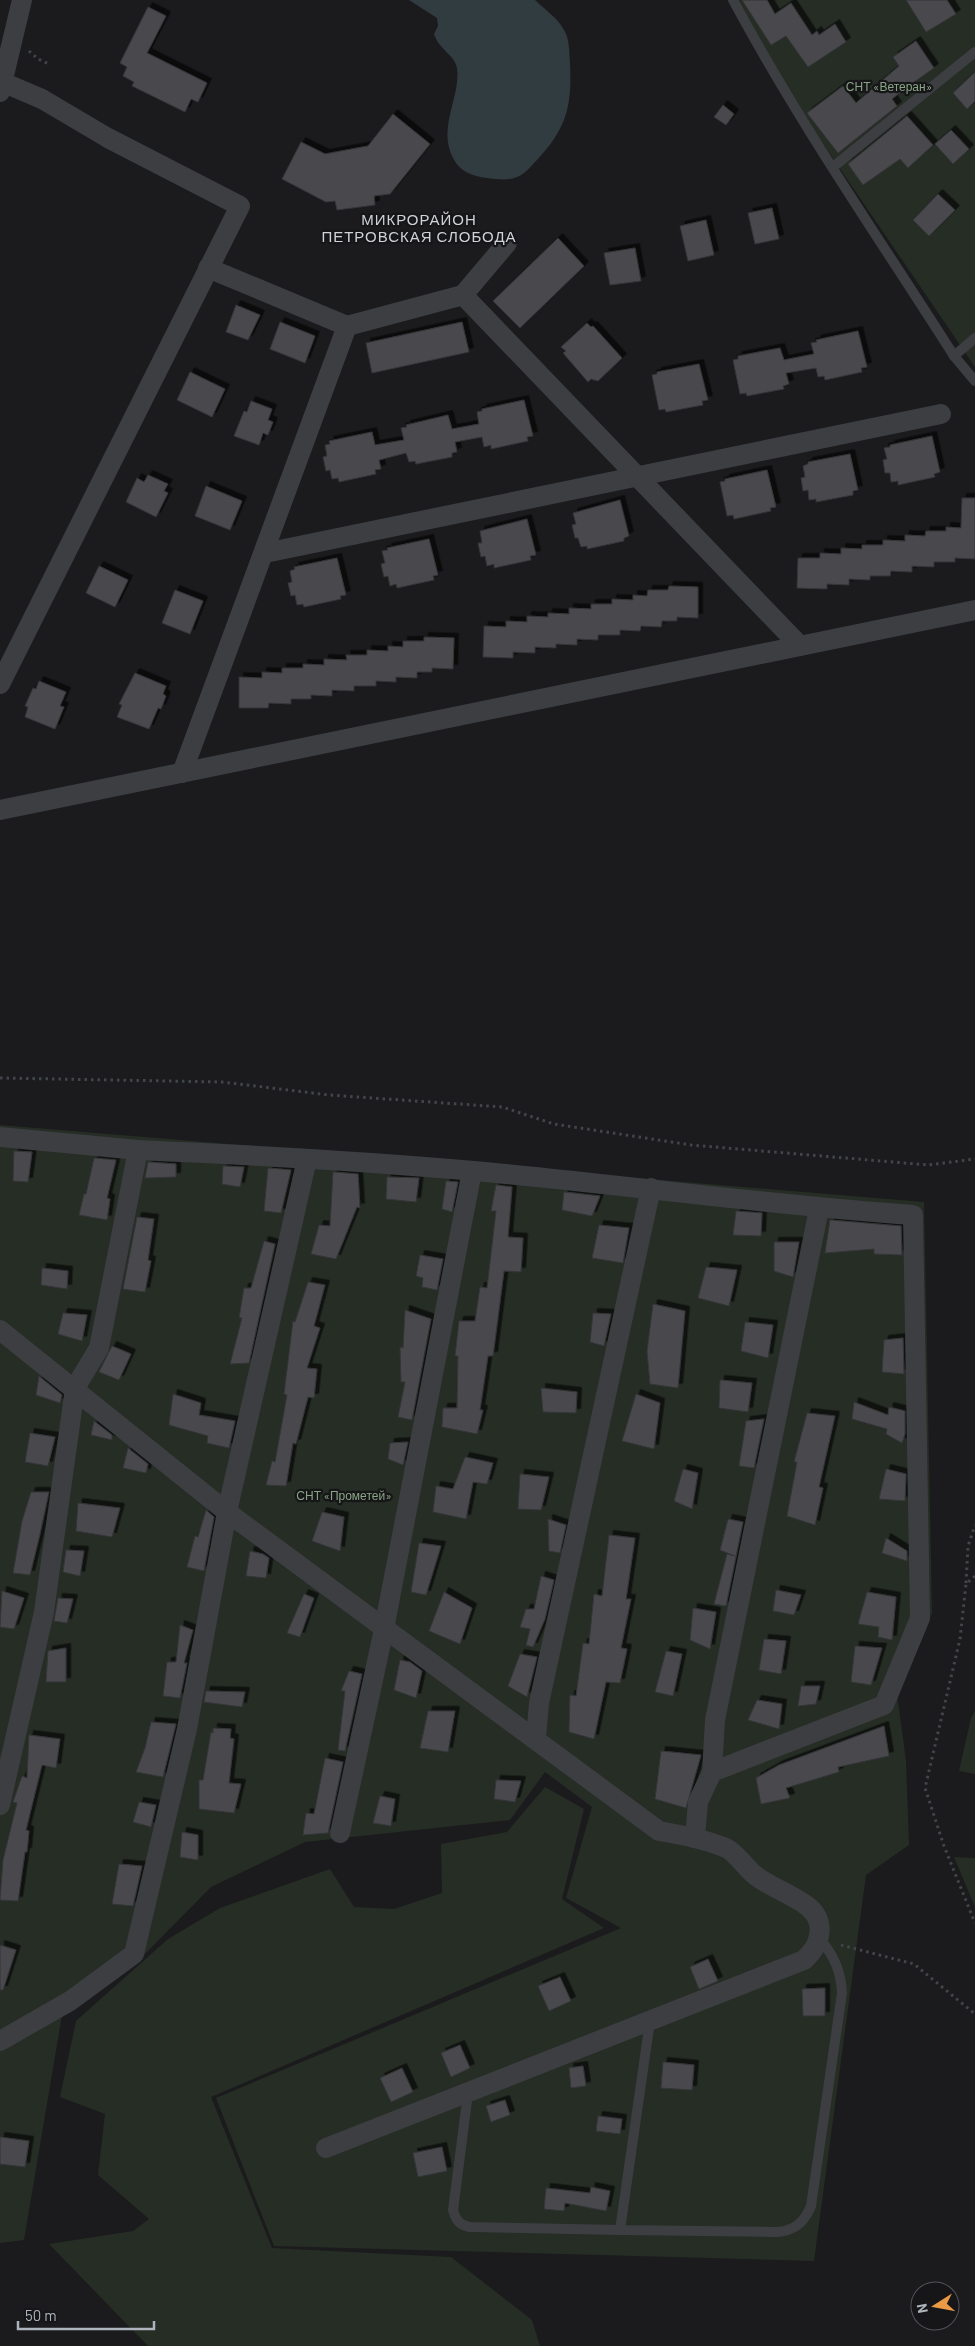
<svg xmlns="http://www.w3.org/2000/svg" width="975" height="2346" font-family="Barlow,sans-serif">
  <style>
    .green { fill: #252d25 }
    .water { fill: #313c41 }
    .building { fill: #48494d; stroke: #353539; filter: url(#shadow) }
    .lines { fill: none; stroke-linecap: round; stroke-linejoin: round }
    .path { stroke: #424549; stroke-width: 3; stroke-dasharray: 2.5 4; stroke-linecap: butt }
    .lane { stroke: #3c3e42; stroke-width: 10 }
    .street { stroke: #3c3e42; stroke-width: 20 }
    .labels { text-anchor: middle; stroke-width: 4.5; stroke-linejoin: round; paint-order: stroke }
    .park-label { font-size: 12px; fill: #89a586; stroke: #161618 }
    .quarter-label { font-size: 15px; letter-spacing: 1px; fill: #cfd3d8; stroke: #161618 }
  </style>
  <defs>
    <filter id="shadow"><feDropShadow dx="4.5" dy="-4.5" stdDeviation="0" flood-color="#0009"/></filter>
  </defs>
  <rect width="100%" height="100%" fill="#1b1b1d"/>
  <!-- green -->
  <g class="green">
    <path d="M730 0H975V367L800 110Z"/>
    <path d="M0 1125 924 1202 932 1613 897 1694 906 1761 909 1845 866 1875 814 2261 274 2246 216 2098 621 1928 566 1898 592 1807 545 1772 510 1820 305 1842 211 1887 141 1958 62 2015 24 2240 0 2243Z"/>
    <path d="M975 1711V1774L959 1771 971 1718Z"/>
    <path d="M545 1787 584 1809 562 1899 604 1928 211 2097 272 2248 451 2257 532 2320 540 2346H148L49 2244 133 2231 149 2219 98 2175 105 2114 60 2097 76 2021 168 1939 220 1908 330 1869 354 1907 394 1909 442 1893 441 1844 507 1832Z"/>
    <path d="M954 1857 975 1858V1907Z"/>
  </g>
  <!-- water -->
  <path class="water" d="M409 0H535C544 9 558 18 564 30 570 40 569 52 570 63 572 106 567 128 537 160 531 166 525 174 517 177 508 181 497 179 487 178 472 176 460 172 453 158 437 127 461 97 457 68 455 55 439 50 434 34L438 26 437 18Z"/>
  <!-- building -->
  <g class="building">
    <path d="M742 0H767L775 14 791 3 812 35 817 31 819 35 835 24 846 42 808 67 786 36 771 45Z"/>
    <path d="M906 0H947L956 14 926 32Z"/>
    <path d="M148 7 166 16 147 53 207 83 198 102 191 99 185 112 132 86 134 82 123 76 127 67 120 63Z"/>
    <path d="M916 41 934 68 904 89 892 99 897 106 838 153 807 113 843 86 856 103 899 66 893 57Z"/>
    <path d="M975 72V101L967 109 953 93Z"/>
    <path d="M723 105 734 114 726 125 714 117Z"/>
    <path d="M393 114 430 144 390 194 374 196 375 205 337 210 335 201 326 202 282 179 301 142 325 154 368 146Z"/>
    <path d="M907 116 933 145 908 168 900 159 863 185 848 164Z"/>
    <path d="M951 130 969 149 953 164 935 144Z"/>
    <path d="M938 194 955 210 929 236 913 220Z"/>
    <path d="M772 208 779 239 755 244 748 213Z"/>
    <path d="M706 220 714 255 688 261 680 226Z"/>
    <path d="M558 238 584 266 520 328 493 301Z"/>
    <path d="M635 248 641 281 610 285 604 253Z"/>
    <path d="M236 305 260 315 248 340 226 332Z"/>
    <path d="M280 322 315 336 305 363 270 349Z"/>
    <path d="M462 322 469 352 372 373 366 343Z"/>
    <path d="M587 323 591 327 593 326 622 358 598 381 591 379 588 382 563 353 566 351 561 347Z"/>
    <path d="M858 331 867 367 861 368 862 372 825 380 824 376 818 377 816 368 786 373 789 384 783 386 784 389 747 396 746 393 740 394 733 360 738 359V356L780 348 784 360 814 354 811 343 817 342 816 340Z"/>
    <path d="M699 364 708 400 702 401 703 405 666 412 665 409 659 410 652 375 657 374V372Z"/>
    <path d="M190 372 225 389 212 417 177 400Z"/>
    <path d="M524 400 533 436 527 437 528 441 491 449V445L484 447 482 437 455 442 457 452 452 453V457L416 464 415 461 409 462 406 453 379 460 381 469 375 470 376 474 339 482 338 478 332 479 330 470 326 471 323 457 327 456 325 445 330 444 329 441 372 432 375 445 404 440 401 428 407 427 406 425 448 415 452 429 479 424 477 412 482 411V409Z"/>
    <path d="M251 401 272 409 268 420 273 422 268 435 263 433 259 445 234 436 244 411 247 412Z"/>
    <path d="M932 436 940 472 934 474 935 477 898 485V481L891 482 890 473H885L883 460 887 459 884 448 890 447V445Z"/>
    <path d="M850 454 858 490 853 491V495L816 502V499L809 500 808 490 803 491 801 478 805 477 803 466 808 464V462Z"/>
    <path d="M767 470 776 507 770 508 771 511 734 519 733 515 727 516 720 482 725 481V479Z"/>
    <path d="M148 475 168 484 164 491 168 493 156 517 126 502 137 478 144 482Z"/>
    <path d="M206 486 242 501 230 530 195 516Z"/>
    <path d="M962 498H975V559L955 558V562H934V567L912 566V572L891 571 890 576H870V580L849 579V585L827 584V589L797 588 798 558H820V553L841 554V548L862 549V545H883V540L905 541V535L925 536 926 531H946V527L961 528Z"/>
    <path d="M620 500 629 536 624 538V541L587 549V546L581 547 578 538H575L572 525 576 524 573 513Z"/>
    <path d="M527 519 536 555 530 556 531 560 494 568V564L487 566 485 556 481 557 478 543H482L480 531Z"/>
    <path d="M429 539 438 575 433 576 434 580 397 588 396 584 390 586 388 576 384 577 381 564 385 563 382 551 388 550 387 548Z"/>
    <path d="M337 558 346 595 340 596 341 599 304 607 303 604 297 605 295 595 291 596 288 583 292 582 290 571 295 569 294 567Z"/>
    <path d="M99 566 128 580 115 607 86 593Z"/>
    <path d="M669 586 698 587V618L677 617V621H662L661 627 641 626 640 631 620 630V635H598V640L577 639V645L556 644V648L535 647V653L513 652V658L483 657 484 626 506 627V621L527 622V616L548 617V613L569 614V608L591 609V604H612V599L633 600V595L647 596 648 590H668Z"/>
    <path d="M175 590 203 601 190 634 162 623Z"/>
    <path d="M424 637 454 638 453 669 432 668V672H417V678L396 677V682L376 681V686H354V691L332 690V696L311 695V699H291V704L269 703 268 708H239V677L262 678V672L282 673V668H303V664L324 665V659L347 660 346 655H367V650L388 651V646L403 647V641H424Z"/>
    <path d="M135 673 166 686 163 694 166 696 161 709 158 708 149 729 117 717 122 705 119 704Z"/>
    <path d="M39 681 66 692 60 706 64 707 55 729 25 717 28 707 25 706 33 688 36 689Z"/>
    <path d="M14 1151 32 1152 28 1182 13 1181Z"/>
    <path d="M94 1158 116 1160 107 1198 110 1199 107 1220 79 1215 84 1194H86Z"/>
    <path d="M148 1162 176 1164V1177L145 1178Z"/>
    <path d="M223 1166 244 1167 240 1187 222 1184Z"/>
    <path d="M268 1168 291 1170 281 1213 264 1211Z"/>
    <path d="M333 1172 358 1174 360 1208 357 1207 336 1259 311 1254 319 1225 330 1226Z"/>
    <path d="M387 1177 419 1178 416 1202 386 1199Z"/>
    <path d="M446 1181 458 1182 452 1212 442 1209Z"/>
    <path d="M496 1185 512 1187 508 1237 523 1238 521 1272 504 1271 493 1356H488L480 1410H483L477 1434 442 1427 443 1408H457L458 1356H455L459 1321H475L480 1287 487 1288 496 1211H491Z"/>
    <path d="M564 1192 600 1196 592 1216 562 1210Z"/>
    <path d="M736 1211 762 1213 761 1236 733 1235Z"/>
    <path d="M137 1217 154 1219 148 1260 151 1261 145 1292 123 1289Z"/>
    <path d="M830 1220 901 1226 902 1255 874 1254V1249L825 1253Z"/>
    <path d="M599 1225 629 1228 623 1263 592 1258Z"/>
    <path d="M264 1241 275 1244 249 1363 230 1364 242 1318H239L244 1288H251Z"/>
    <path d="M774 1242H799L793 1277 774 1271Z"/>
    <path d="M420 1255 443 1259 437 1290 422 1287 423 1278 416 1276Z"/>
    <path d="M706 1267 737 1270 729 1306 698 1298Z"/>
    <path d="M42 1268 68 1271 67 1289 41 1285Z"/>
    <path d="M308 1282 325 1285 314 1326 320 1328 307 1368 317 1369 314 1398 308 1397 296 1444 293 1443 286 1486 266 1485 272 1461 275 1462 287 1395 284 1394 293 1321 295 1322Z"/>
    <path d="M653 1304 685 1311 678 1388 650 1384 647 1351Z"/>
    <path d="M405 1310 431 1319 412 1420 398 1417 405 1382H401L400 1347 403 1348Z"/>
    <path d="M63 1313 87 1315 82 1341 58 1334Z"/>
    <path d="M593 1313 611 1314 604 1346 590 1342Z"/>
    <path d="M745 1322 773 1325 768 1358 741 1351Z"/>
    <path d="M903 1338 904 1374 882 1372 884 1340Z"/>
    <path d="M112 1346 131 1354 119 1380 99 1372Z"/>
    <path d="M39 1376 62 1395 60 1403 36 1395Z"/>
    <path d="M720 1380 752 1383 748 1412 719 1408Z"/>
    <path d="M541 1388 577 1392 576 1413 543 1412Z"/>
    <path d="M173 1394 201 1403 199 1415 235 1421 229 1448 207 1443 208 1436 169 1425Z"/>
    <path d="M636 1394 660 1403 654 1449 622 1441Z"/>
    <path d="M854 1402 888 1415 889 1407 905 1411V1434L902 1443 886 1434 887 1429 852 1419Z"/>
    <path d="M807 1413 835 1416 819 1487 823 1488 815 1525 787 1516 797 1462H794Z"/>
    <path d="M764 1419 754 1468 739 1466 746 1421Z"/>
    <path d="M94 1421 112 1435V1440L91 1435Z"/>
    <path d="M30 1433 55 1437 48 1466 25 1462Z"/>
    <path d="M408 1442 403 1465 388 1459 390 1443Z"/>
    <path d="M128 1448 148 1464 146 1473 123 1468Z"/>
    <path d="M465 1457 493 1463 487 1484 473 1482 466 1519 433 1512 436 1486 453 1489Z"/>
    <path d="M683 1469 698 1473 692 1509 674 1501Z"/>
    <path d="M886 1469 906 1474 905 1501 879 1499Z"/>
    <path d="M520 1474 549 1477 541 1510 518 1509Z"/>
    <path d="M31 1492H49L40 1534 30 1575 13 1573 22 1521Z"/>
    <path d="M78 1503 120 1508 112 1537 76 1531Z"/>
    <path d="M206 1510 214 1517 204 1571 187 1567 195 1536 198 1537Z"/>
    <path d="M322 1512 344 1517 340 1551 312 1541Z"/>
    <path d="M548 1519 566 1525 560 1553 549 1551Z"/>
    <path d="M728 1519 743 1522 726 1606 714 1604 727 1554 735 1556 720 1550Z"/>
    <path d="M609 1535 635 1538 626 1599H631L621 1648 627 1649 620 1683 606 1682 594 1739 569 1732 570 1695 576 1696 583 1643 589 1644 594 1594 602 1596Z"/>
    <path d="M886 1538 907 1551V1561L882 1553Z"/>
    <path d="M419 1543 441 1546 426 1595 411 1592Z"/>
    <path d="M66 1550 84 1551 80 1576 63 1572Z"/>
    <path d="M250 1551 263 1554 269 1558 266 1578 246 1576Z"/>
    <path d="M541 1576 554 1580 545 1619 533 1647 526 1645 530 1629 520 1627 526 1609H534Z"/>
    <path d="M776 1590 801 1595 794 1615 773 1611Z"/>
    <path d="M2 1591 24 1598 14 1629 0 1627Z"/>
    <path d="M444 1592 472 1608 460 1644 429 1631Z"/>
    <path d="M867 1592 896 1597 892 1640 878 1637 879 1627 858 1624Z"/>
    <path d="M304 1594 314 1598 300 1637 287 1633Z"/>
    <path d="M58 1598 73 1599 67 1623 54 1621Z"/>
    <path d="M693 1608 716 1612 710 1649 690 1640Z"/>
    <path d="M180 1625 193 1630 184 1663H187L180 1698 163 1696 167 1662H176Z"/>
    <path d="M764 1639 786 1641 781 1674 759 1670Z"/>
    <path d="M855 1646 882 1648 871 1685 851 1682Z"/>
    <path d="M66 1648V1682H46L48 1651Z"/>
    <path d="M666 1651 682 1654 673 1696 655 1692Z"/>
    <path d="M520 1654 537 1657 527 1697 508 1686Z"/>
    <path d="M400 1660 410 1662 422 1671 416 1698 394 1690Z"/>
    <path d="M349 1671 362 1674 345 1751 338 1750 345 1691H341Z"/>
    <path d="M801 1686H820L816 1704 798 1706Z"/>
    <path d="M206 1691 245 1692 242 1707 204 1702Z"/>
    <path d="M757 1700 782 1704 779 1729 748 1720Z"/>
    <path d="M428 1711H455L448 1752 420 1748Z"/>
    <path d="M151 1722 176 1724 163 1777 136 1772 145 1748Z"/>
    <path d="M884 1726 889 1756 838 1767 839 1772 786 1788 790 1798 761 1804 756 1778 779 1765Z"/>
    <path d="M213 1728 231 1729 230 1738 234 1739 229 1783 241 1784 234 1813 199 1809V1780H203L211 1732 213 1733Z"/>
    <path d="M29 1735 60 1739 56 1768 42 1765 26 1830 29 1831 27 1852H25L18 1901 0 1900 3 1860 17 1803 13 1802 22 1776 27 1778Z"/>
    <path d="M661 1751 701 1755 686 1808 655 1799Z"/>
    <path d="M325 1758 343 1762 328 1833 303 1835 306 1813 314 1814Z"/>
    <path d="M496 1780 521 1781 515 1802 494 1799Z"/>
    <path d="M380 1796 395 1799 391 1826 373 1823Z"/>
    <path d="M139 1802 156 1805 151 1827 133 1822Z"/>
    <path d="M182 1832 198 1835V1860L180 1857Z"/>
    <path d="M119 1864 142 1866 133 1906 112 1904Z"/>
    <path d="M0 1945 16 1950 3 1990H0Z"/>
    <path d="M708 1959 718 1981 699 1989 690 1967Z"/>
    <path d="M560 1977 571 2001 549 2011 538 1986Z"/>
    <path d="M825 1988V2016H803L802 1989Z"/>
    <path d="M460 2045 470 2068 451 2077 441 2053Z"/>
    <path d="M663 2062 694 2065 692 2090 661 2088Z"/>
    <path d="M583 2066 586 2086 571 2088 569 2068Z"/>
    <path d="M402 2068 413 2092 391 2102 380 2078Z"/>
    <path d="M505 2100 510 2115 491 2122 486 2106Z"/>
    <path d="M598 2116 622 2119 620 2134 596 2131Z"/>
    <path d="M0 2137 29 2141 25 2167 0 2164Z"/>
    <path d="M442 2147 447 2171 418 2177 413 2153Z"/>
    <path d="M591 2187 610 2191 606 2211 565 2203 564 2211 544 2209 546 2188 590 2193Z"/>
  </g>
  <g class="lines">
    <!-- path -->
    <g class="path">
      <path d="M29 51 38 59 49 64"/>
      <path d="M0 1078 222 1082 329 1095 502 1107 554 1124 691 1145 928 1165 975 1159"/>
      <path d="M975 1576 966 1584 960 1639 925 1788 944 1846 975 1923"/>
      <path d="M966 1583 968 1546 975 1525"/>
      <path d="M841 1945 914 1964 975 2014"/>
    </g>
    <!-- lane -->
    <g class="lane">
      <path d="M733 0C799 123 879 238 954 356L975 381"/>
      <path d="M833 167 975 52"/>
      <path d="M954 356 975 338"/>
      <path d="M650 2021 620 2230 776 2232C794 2231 804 2223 811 2206L842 1993C841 1971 834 1956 820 1939"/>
      <path d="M468 2093 453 2210C456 2221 460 2225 470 2227L620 2230"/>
    </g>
    <!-- street -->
    <g class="street">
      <path d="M0 92 22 0"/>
      <path d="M208 268 347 326"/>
      <path d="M463 295 507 243"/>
      <path d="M265 553 941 414"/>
      <path d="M0 684 240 206 108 138 42 99 2 82"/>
      <path d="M182 773 347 326 463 295 800 646"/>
      <path d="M0 810 975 610"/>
      <path d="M0 1137 138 1150 99 1348 75 1388 44 1612 0 1805"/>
      <path d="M138 1150C250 1155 362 1161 474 1171 620 1184 766 1205 913 1215L920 1618 884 1705 712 1772 698 1802 695 1838"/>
      <path d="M0 1330 227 1512 659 1831C682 1835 704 1839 726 1848 737 1853 746 1869 756 1876 771 1887 788 1893 803 1903 827 1918 823 1943 804 1960L326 2148"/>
      <path d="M536 1738 539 1703 651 1188"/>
      <path d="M712 1772 715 1720 819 1209"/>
      <path d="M340 1833 384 1629 472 1171"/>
      <path d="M0 2041 70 2001 134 1954 187 1729 227 1512 307 1159"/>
    </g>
  </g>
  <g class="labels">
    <!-- park labels -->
    <g class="park-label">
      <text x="889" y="91">СНТ «Ветеран»</text>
      <text x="344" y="1500">СНТ «Прометей»</text>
    </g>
    <!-- quarter labels -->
    <g class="quarter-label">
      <text x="419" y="225">МИКРОРАЙОН<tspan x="419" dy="17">ПЕТРОВСКАЯ СЛОБОДА</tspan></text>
    </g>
  </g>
  <!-- north arrow -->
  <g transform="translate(935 2306) rotate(259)"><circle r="24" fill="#161618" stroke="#53555a"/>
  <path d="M0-4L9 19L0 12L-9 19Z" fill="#ea9945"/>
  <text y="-8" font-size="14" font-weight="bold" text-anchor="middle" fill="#aeb4bc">N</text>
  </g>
  <!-- scale -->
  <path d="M18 2321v8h136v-8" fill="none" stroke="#aeb4bc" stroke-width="2.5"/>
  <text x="25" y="2321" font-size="15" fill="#aeb4bc" stroke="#161618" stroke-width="4" paint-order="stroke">50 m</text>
</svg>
